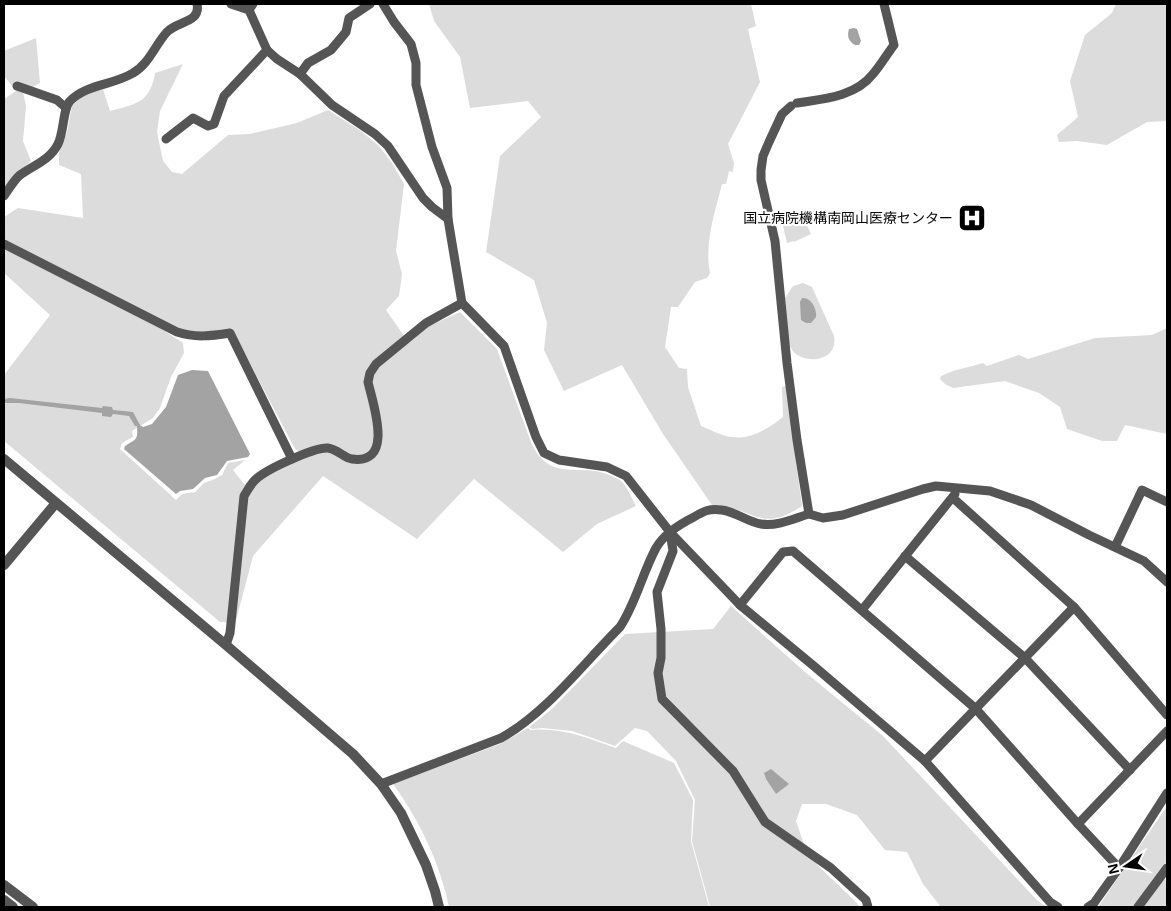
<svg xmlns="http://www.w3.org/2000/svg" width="1171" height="911" font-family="Helvetica,'Noto Sans JP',sans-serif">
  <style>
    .green { fill: #dcdcdc }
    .water { fill: #a3a3a3 }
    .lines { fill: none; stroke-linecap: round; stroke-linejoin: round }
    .minor { stroke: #555; stroke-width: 9 }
    .tertiary { stroke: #555; stroke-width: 10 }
    .labels { text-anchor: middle; stroke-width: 4.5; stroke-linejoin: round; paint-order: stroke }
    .poi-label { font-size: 14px; fill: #000; stroke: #fff; text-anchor: end }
  </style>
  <rect width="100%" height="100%" fill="#fff"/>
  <!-- green -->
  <g class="green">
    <path d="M429 4H751L756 26 748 29 760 82 728 144 734 163 733 172 729 171 726 184H722C715 212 704 244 710 273L707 278 695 282 678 307H671L665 347 679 368 687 369 688 387 701 426C711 430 722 436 732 437 751 440 769 428 783 417L782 387 786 386 802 506C759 535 753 506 712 505L663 434 622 365 564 391 544 350 547 323 534 280 486 252 500 156 541 117 528 101 470 108 460 57 434 21Z"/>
    <path d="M1116 4H1167V121L1147 122 1107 145 1077 141 1059 142 1057 135 1078 117 1070 81 1085 35 1112 13Z"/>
    <path d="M36 38 40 83 23 92 26 106 23 141 31 161 11 179 4 189V99L16 91 4 76V51Z"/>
    <path d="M183 64 160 111 157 132 163 161 172 172 182 174 228 135 250 134 297 123 328 110 361 131 379 146 392 163 404 184 396 251 402 274 399 296 386 310 409 343 429 326 460 312 497 349 532 445C553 484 579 461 612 476 615 478 620 479 622 482 628 488 632 499 636 506L597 524 563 552 474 479 417 539 323 476 253 556 234 628 225 622H220L4 441V375L50 315 4 273V249L160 328 183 343 184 353 171 377 160 408 153 418 132 431 133 437 122 443 120 449 176 500 182 494 195 492 204 483 215 479 222 475 228 463 245 460 233 470 244 484 252 488 258 481 307 456 295 449 232 329 196 333 182 330 4 239V217L18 208 83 218 81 174 59 165V152L67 132 72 106 81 97 103 89 110 111C136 104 150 103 155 73Z"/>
    <path d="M801 213 811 234 794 242 793 241 787 243 782 222Z"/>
    <path d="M803 283 812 287 834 336C839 364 799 365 791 348 787 341 786 308 785 298L793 286Z"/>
    <path d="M1167 328V434L1125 425 1117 441H1102L1067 429 1060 407 1039 393 1005 381 953 388 945 384 940 379 941 376 953 371 983 363 987 366 1019 355 1028 359 1095 338 1152 335Z"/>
    <path d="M731 606 805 672 883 736 1036 899 1046 907H941L923 884 907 852 885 850 857 815 826 804H802L796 821 808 856 857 903 859 907H710L692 841 695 800 676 761 647 731 635 728 615 746 572 731 542 728 532 729 529 727 552 709 625 634 713 629Z"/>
    <path d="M528 728 531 730C561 727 588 738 616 748L623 741 674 763 693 800 691 841 709 907H449C440 863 420 821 393 784L500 744Z"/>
    <path d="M1167 806V860L1164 865 1163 877 1167 882V907H1098Z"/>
  </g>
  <!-- water -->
  <g class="water">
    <path d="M854 28 857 29 861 41 859 45H855C848 41 847 36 849 29Z"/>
    <path d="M802 298C811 297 817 309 816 317L811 323H806L801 320 800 302Z"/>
    <path d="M192 370 208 371 250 454 248 457 227 461 217 475 205 478 193 489 180 491 176 494 124 449 125 446C136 439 138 441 137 426H135L129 416 113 414 111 417 102 416V413L19 403H4V399L10 398 102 408 103 406 112 407 113 410 133 412 140 425 143 427 152 424 166 407 178 375Z"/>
    <path d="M771 769 789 784 776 794 766 779 764 773Z"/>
  </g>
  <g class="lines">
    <!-- minor -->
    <g class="minor">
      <path d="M231 4 249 10 253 4"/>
      <path d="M383 4 394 22 411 44 416 63V85L432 147 447 188 448 219 462 303 504 346 536 437 544 453 559 460 607 467 626 476 670 532 740 605 815 667 925 761 1050 902 1058 907"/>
      <path d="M267 50 277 59 300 74 332 105 375 134 388 146 423 198 432 207 448 219"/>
      <path d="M300 74 308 63 331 50 346 32 349 18 370 4"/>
      <path d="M17 86 57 100 66 108"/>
      <path d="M797 103C823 99 855 97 873 74 881 65 887 54 894 45L884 4"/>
      <path d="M791 106 782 114 769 142 763 156 761 170V180L775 241 787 363 797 440 809 514 823 518 843 515 923 489 936 486 990 491 1031 505 1089 535 1144 561 1167 582"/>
      <path d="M166 139 193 118 208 126 214 124 224 96 267 50 249 10"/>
      <path d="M4 196C9 189 14 180 20 175 34 165 50 160 58 144 64 132 63 108 70 101 86 84 114 85 133 73 149 64 155 45 167 32 177 21 201 23 197 4"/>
      <path d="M4 244 177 332C195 338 211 336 230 333L292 459"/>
      <path d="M953 498 1074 607 1167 715"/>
      <path d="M670 532 673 551 657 592 661 629V658L658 673 662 699 733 771 765 822 831 868 866 900 868 907"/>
      <path d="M1115 547 1142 490 1167 502"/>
      <path d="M905 556 1025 658 1130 770"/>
      <path d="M740 605 783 552 793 551 976 709 1078 824 1119 868"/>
      <path d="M862 610 955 494"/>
      <path d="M226 645 230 633 244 496C248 490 250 485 255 480 265 470 314 447 328 448 337 449 344 458 352 459 395 465 373 404 368 382L370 373 376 364 426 323 462 303"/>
      <path d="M925 761 1074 607"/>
      <path d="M381 784 501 738C546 713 583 664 620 627 636 603 642 574 656 548 664 534 680 524 694 517 704 511 710 508 722 510 736 512 748 522 761 524 777 527 795 518 809 514"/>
      <path d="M1078 824 1167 731"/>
      <path d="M1088 907 1094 903 1119 868 1167 793"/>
      <path d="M1138 907 1167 868"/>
    </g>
    <!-- tertiary -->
    <g class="tertiary">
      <path d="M4 459 226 645 353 754 381 784 401 813 426 865 435 891 439 907"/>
      <path d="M4 565 56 503"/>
      <path d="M4 885 33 907"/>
      <path d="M4 900 13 907"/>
    </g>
  </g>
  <!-- icons -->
  <defs>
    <g id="hospital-square" transform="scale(1.4375)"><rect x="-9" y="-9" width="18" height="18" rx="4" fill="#000" stroke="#fff"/><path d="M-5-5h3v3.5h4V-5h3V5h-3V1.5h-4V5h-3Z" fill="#fff"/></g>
  </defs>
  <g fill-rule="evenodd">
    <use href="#hospital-square" x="972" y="218"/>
  </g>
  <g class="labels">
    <!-- poi labels -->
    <g class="poi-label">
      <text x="953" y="223">国立病院機構南岡山医療センター</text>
    </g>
  </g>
  <!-- border -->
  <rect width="1171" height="911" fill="none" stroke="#000000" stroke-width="10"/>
  <!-- north arrow -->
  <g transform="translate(1126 866) rotate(257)" stroke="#ffffff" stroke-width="4" paint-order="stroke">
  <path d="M0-4L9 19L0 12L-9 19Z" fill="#000000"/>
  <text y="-8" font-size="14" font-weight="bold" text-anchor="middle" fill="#000000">N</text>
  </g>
</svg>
